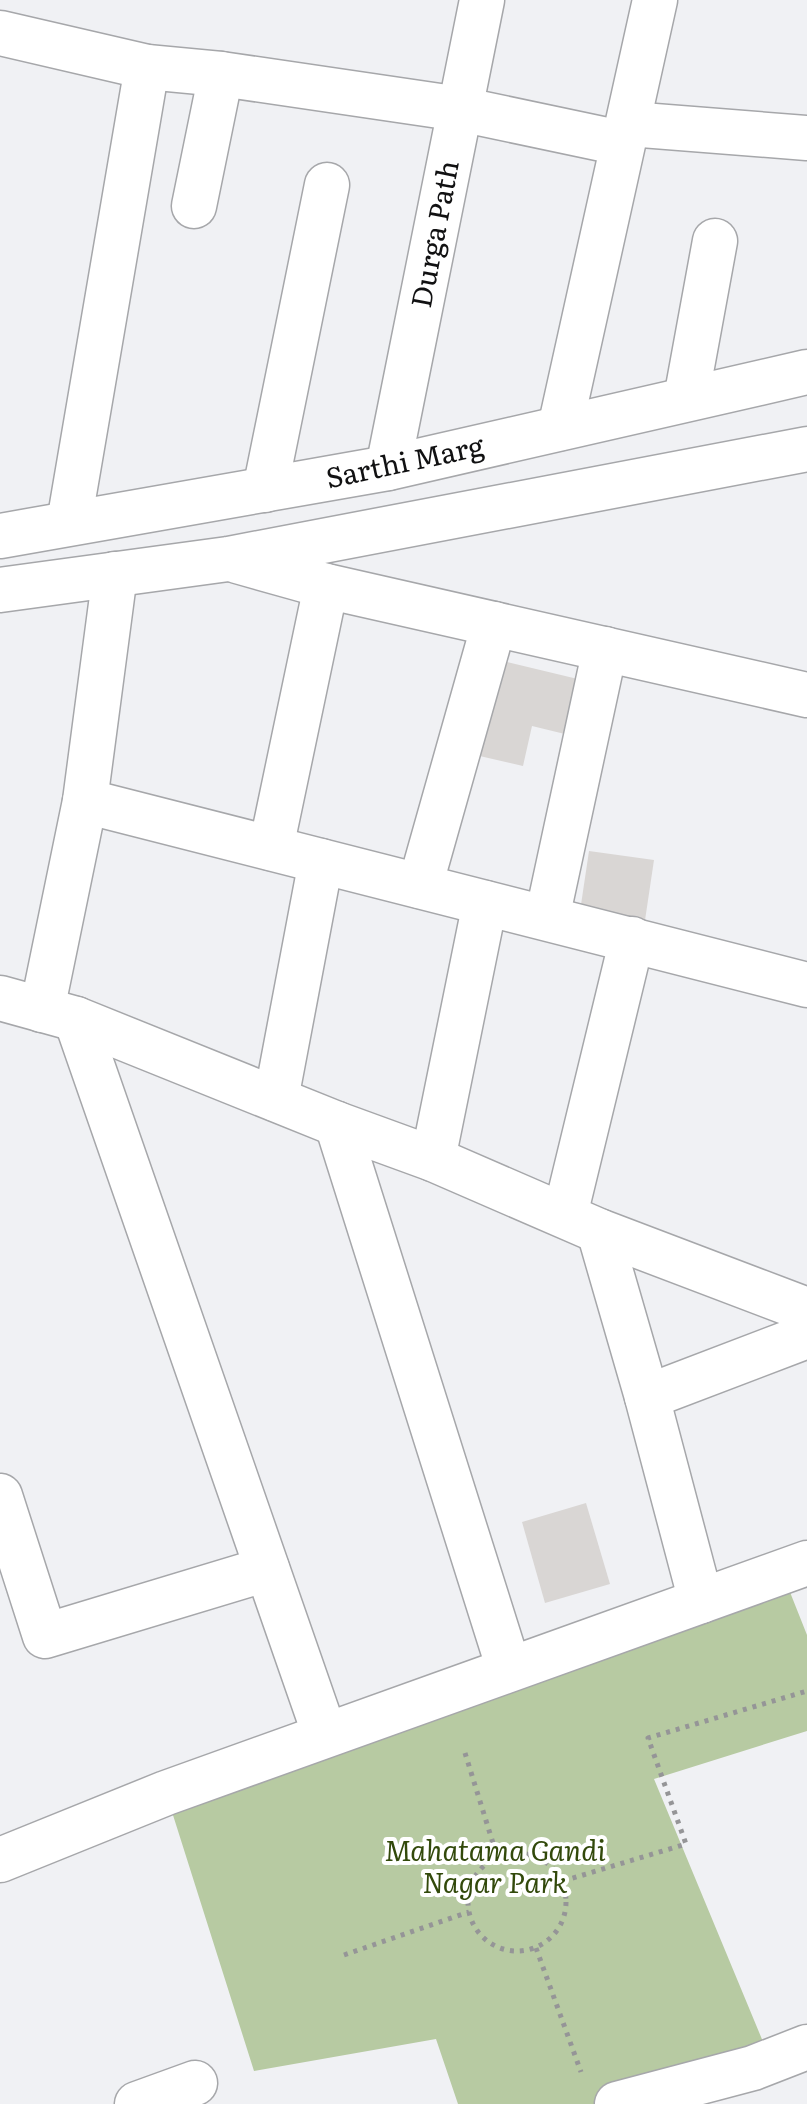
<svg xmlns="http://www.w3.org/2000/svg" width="807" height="2104" font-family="Literata,serif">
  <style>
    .green { fill: #b7caa2 }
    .building { fill: #d9d6d4 }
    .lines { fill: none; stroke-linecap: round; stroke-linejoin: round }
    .minor-casing { stroke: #a6a7aa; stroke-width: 47 }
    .path { stroke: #959597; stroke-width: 5; stroke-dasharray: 4 6; stroke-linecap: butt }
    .minor { stroke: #fff; stroke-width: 44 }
    .labels { text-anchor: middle; stroke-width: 8; stroke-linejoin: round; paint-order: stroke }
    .street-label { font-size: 28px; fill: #111112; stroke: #fff }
    .park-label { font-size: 28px; font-style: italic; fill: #32490b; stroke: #fff }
  </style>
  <rect width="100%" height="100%" fill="#f0f1f4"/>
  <!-- green -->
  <path class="green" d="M782 1572 807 1635V1731L654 1779 771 2061 614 2104H458L436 2039 254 2071 166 1793Z"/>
  <!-- building -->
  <g class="building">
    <path d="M494 659 586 681 573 736 532 726 523 766 471 754Z"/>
    <path d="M589 851 654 860 644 927 579 918Z"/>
    <path d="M586 1503 610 1584 545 1603 522 1522Z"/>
  </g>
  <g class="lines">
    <!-- minor casing -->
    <g class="minor-casing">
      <g id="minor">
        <path d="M0 33 147 67 221 74 460 109 621 143"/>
        <path d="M629 124 807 138"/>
        <path d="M194 206 221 74"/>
        <path d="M686 399 715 241"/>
        <path d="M560 428 655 0"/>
        <path d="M388 468 482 0"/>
        <path d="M265 490 327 185"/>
        <path d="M69 523 147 67"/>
        <path d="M0 536 388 468 807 372"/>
        <path d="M237 561 326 586 807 695"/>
        <path d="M0 590 228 559 807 449"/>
        <path d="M85 801 807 985"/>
        <path d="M271 848 326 586"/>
        <path d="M420 886 494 624"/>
        <path d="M547 918 605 649"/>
        <path d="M0 998 76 1019 337 1124 433 1159 599 1231 807 1310"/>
        <path d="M42 1010 85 801 115 574"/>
        <path d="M76 1019 325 1735"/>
        <path d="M276 1099 321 861"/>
        <path d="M337 1124 509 1669"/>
        <path d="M433 1159 485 903"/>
        <path d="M565 1215 632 939"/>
        <path d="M599 1231 647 1397 701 1601"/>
        <path d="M647 1397 807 1336"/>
        <path d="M0 1496 45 1636 267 1569"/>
        <path d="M0 1860 166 1793 807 1563"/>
        <path d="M137 2104 195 2083"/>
        <path d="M617 2104 753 2068 807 2047"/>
      </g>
    </g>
    <!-- path -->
    <g class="path">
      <path d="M465 1753 497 1856"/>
      <circle cx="517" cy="1902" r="49"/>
      <path d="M563 1881 686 1844 648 1738 807 1691"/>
      <path d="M536 1948 581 2072"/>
      <path d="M344 1955 469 1912"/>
    </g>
    <!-- minor -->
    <use href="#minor" class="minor"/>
  </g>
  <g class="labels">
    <!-- street labels -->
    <g class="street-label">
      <text transform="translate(435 234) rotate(-79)" y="10">Durga Path</text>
      <text transform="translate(405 462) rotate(-12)" y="10">Sarthi Marg</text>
    </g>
    <!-- park labels -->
    <g class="park-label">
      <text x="495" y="1861">Mahatama Gandi<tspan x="495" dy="32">Nagar Park</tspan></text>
    </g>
  </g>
</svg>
